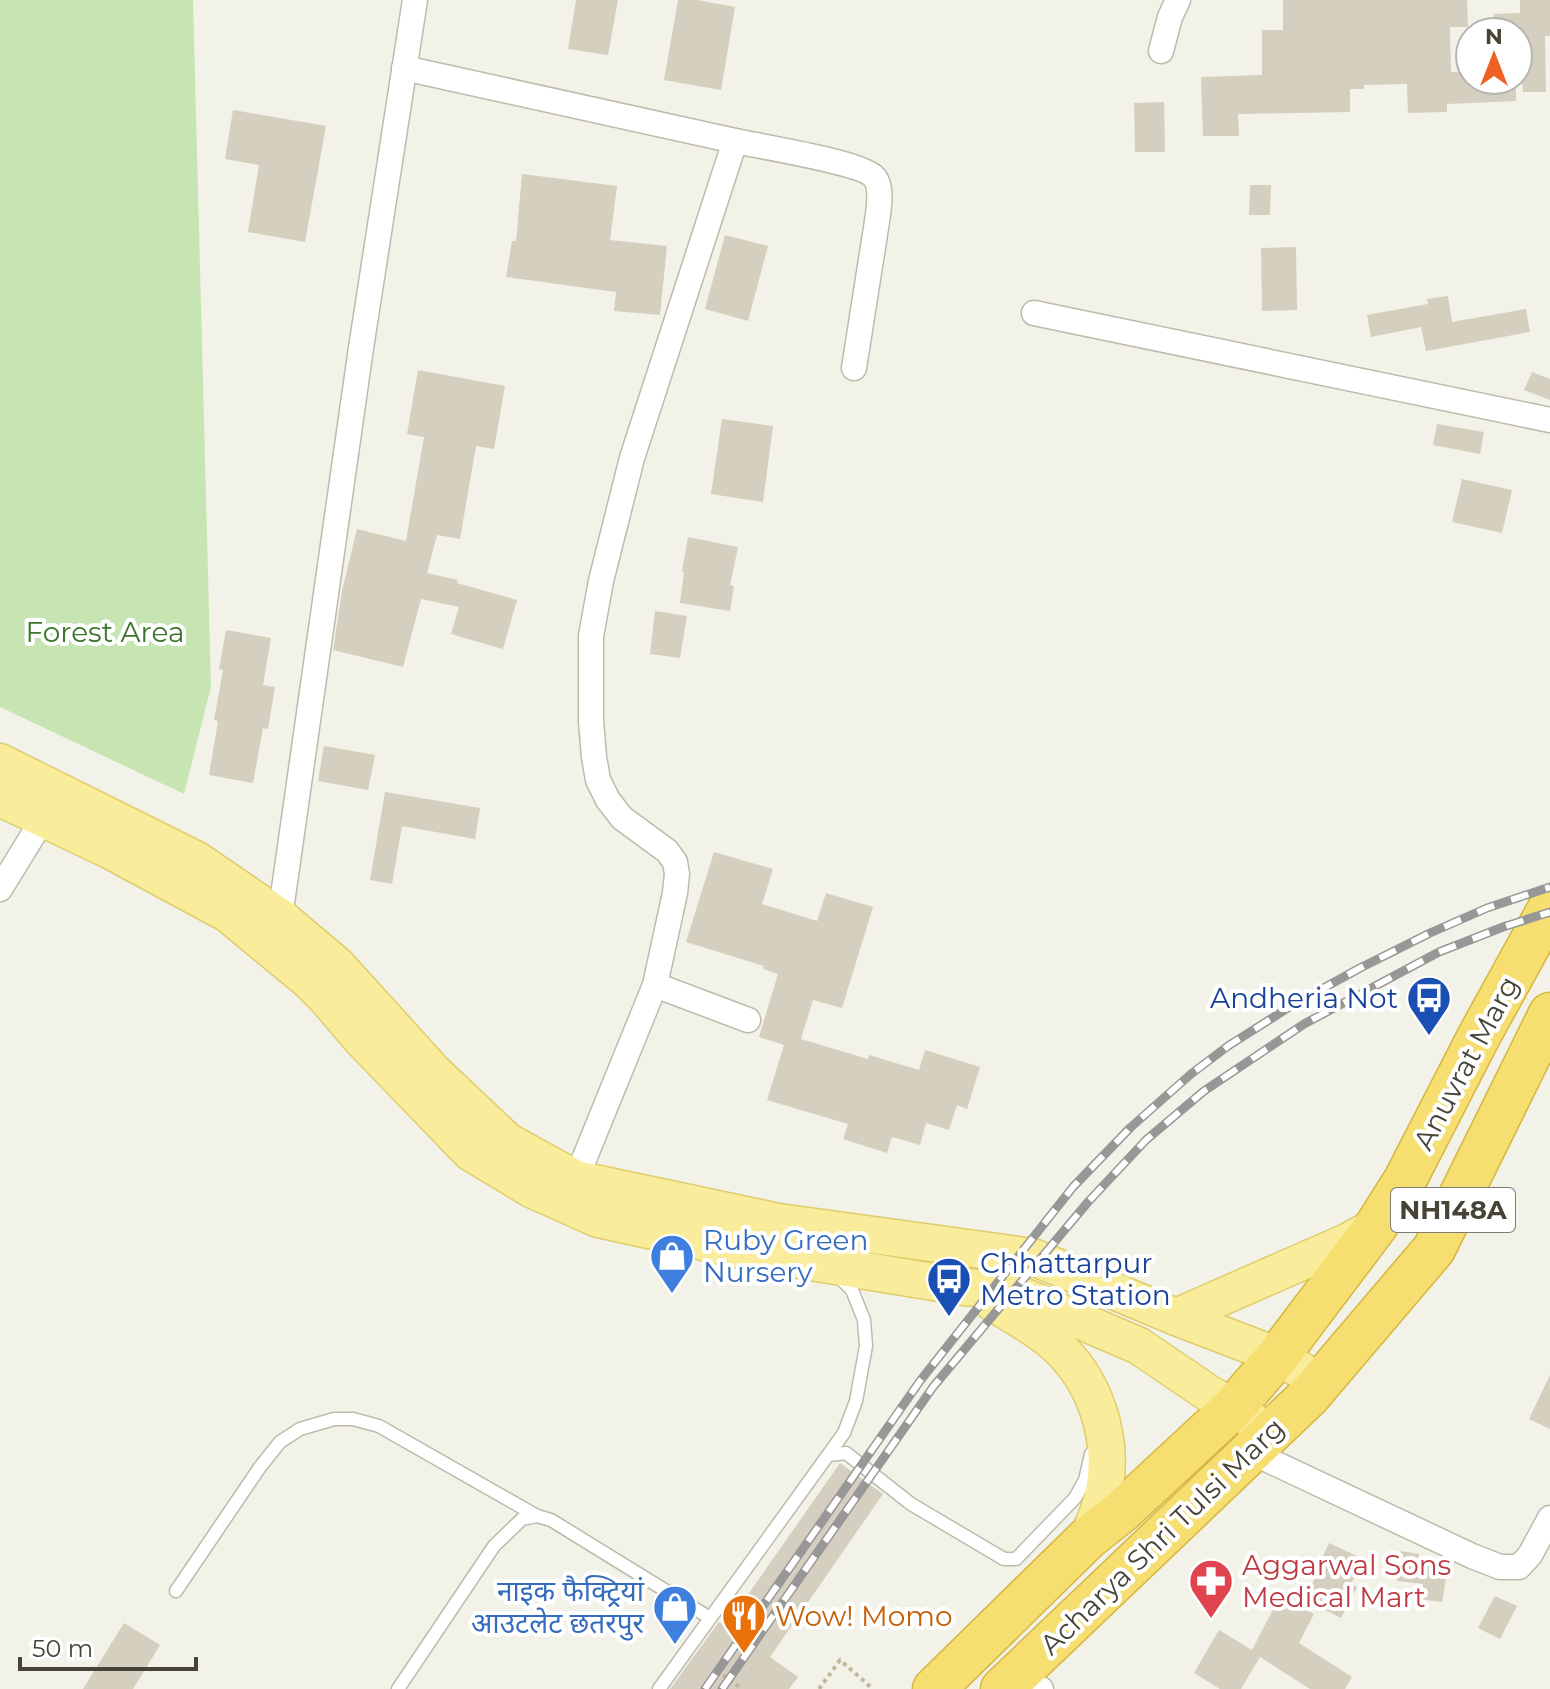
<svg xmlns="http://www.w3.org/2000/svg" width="1550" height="1689" font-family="Montserrat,'Noto Sans Devanagari',sans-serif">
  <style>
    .green { fill: #c7e5b3 }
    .building { fill: #d4cfbe }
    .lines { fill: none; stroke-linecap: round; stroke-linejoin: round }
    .lane-casing { stroke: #bebbab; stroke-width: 15 }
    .street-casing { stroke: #bebbab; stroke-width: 27 }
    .primary-casing { stroke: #decd6c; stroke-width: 39 }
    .highway-casing { stroke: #d5b640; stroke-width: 45 }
    .path { stroke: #bfb99d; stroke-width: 4; stroke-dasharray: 4 4; stroke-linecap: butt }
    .lane { stroke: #fff; stroke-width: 12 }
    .street { stroke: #fff; stroke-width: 24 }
    .primary { stroke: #f9ed9c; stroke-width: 36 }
    .highway { stroke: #f6df70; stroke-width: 42 }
    .rail-casing { stroke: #979797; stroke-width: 9 }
    .rail { stroke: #fff; stroke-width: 6; stroke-dasharray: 18; stroke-linecap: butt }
    .labels { text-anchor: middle; stroke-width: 8; stroke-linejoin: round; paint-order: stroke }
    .shield { fill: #fff; stroke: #7e7b73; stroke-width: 2 }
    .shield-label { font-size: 26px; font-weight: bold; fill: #464337 }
    .park-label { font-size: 28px; fill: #3d752d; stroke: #fff }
    .transit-label { font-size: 28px; fill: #164399; stroke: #fff; text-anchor: end }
    .street-label { font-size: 28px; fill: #464337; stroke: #fff }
    .shop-label { font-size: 28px; fill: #366cbe; stroke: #fff; text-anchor: start }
    .health-label { font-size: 28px; fill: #be3a42; stroke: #fff; text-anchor: start }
    .food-label { font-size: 28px; fill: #c56008; stroke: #fff; text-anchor: start }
  </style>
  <rect width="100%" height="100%" fill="#f3f2e8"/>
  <!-- green -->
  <path class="green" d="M0 0H193L211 687 184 794 0 707Z"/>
  <!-- building -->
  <g class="building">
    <path d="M576 0H618L608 55 568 49Z"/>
    <path d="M678 0H697L735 7 721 90 664 80Z"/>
    <path d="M1283 0H1467L1468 27H1450L1451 72H1470V80H1516V101L1447 104V112L1408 113 1407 84 1364 85V89H1350V112L1238 114 1239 136H1203L1201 77 1262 75V30H1283Z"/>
    <path d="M1520 0H1550V36H1545L1546 92H1523L1520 32H1494V14L1520 13Z"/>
    <path d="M1164 102 1165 152H1135L1134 103Z"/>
    <path d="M233 110 326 126 305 242 248 232 259 165 225 159Z"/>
    <path d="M522 174 617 186 610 240 667 246 660 315 614 311 616 292 506 277 512 241H516Z"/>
    <path d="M1250 185H1271L1270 215H1249Z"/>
    <path d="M725 235 768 246 748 321 705 309Z"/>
    <path d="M1296 247 1297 310 1262 311 1261 248Z"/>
    <path d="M1448 296 1452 322 1526 309 1530 332 1426 351 1421 327 1371 337 1367 315 1428 304 1427 299Z"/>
    <path d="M418 370 505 386 494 449 476 446 460 539 437 535 427 573 458 580 457 583 517 600 503 649 451 634 459 607 421 599 403 667 333 650 342 591 357 529 406 541 424 437 407 434Z"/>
    <path d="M1532 372 1550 379V400L1524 390Z"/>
    <path d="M722 419 773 426 763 502 711 494Z"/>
    <path d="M1437 424 1484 432 1480 454 1433 445Z"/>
    <path d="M1462 479 1512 490 1502 533 1452 522Z"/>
    <path d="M688 537 738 547 730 585 734 586 730 611 680 603 684 572 682 571Z"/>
    <path d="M655 611 687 616 680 658 650 654Z"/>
    <path d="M226 630 271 638 263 685 275 687 268 729 263 728 253 783 209 775 218 721 214 720 223 670 219 669Z"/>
    <path d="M324 746 375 755 368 790 318 781Z"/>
    <path d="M385 792 480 808 475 839 402 826 392 884 370 880Z"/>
    <path d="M714 852 773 869 762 904 817 921 826 893 873 907 842 1008 813 1000 801 1039 868 1059 869 1055 919 1070 925 1050 980 1067 967 1109 957 1105 949 1130 926 1123 920 1145 892 1137 887 1153 843 1139 848 1124 767 1100 784 1045 759 1037 778 974 763 969 764 966 686 942Z"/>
    <path d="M1550 1375V1429L1529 1419Z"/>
    <path d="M840 1463 883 1494 770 1657 798 1677 789 1689H670L719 1622 726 1626Z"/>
    <path d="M1329 1543 1363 1559 1351 1584 1357 1587 1341 1618 1304 1600 1322 1564 1320 1563Z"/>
    <path d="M1401 1551 1419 1554 1418 1563 1448 1567 1442 1602 1420 1599 1423 1584 1397 1581Z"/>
    <path d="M1280 1596 1314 1614 1299 1643 1352 1677 1345 1689H1310L1260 1657 1241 1689H1220L1194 1673 1219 1630 1252 1650Z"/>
    <path d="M1495 1596 1517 1606 1500 1639 1478 1628Z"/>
    <path d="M124 1623 160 1645 133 1689H83Z"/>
  </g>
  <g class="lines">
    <!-- lane casing -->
    <g class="lane-casing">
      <g id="lane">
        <path d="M829 1455 846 1453 911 1504 1004 1559H1016L1075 1498 1085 1480 1091 1454"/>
        <path d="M176 1591 260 1467 280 1442 300 1429 334 1419H353L379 1426 537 1516"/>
        <path d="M398 1689 494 1546 522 1519 537 1516 551 1520 710 1618"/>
        <path d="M659 1689 844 1433 856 1401 866 1346 864 1320 852 1290 838 1276"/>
      </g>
    </g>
    <!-- street casing -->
    <g class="street-casing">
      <g id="street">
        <path d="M1161 51 1170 17 1178 0"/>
        <path d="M404 68 735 141 632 458 601 581 591 636V721L594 757 598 780 608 800 622 818 667 851 675 862 677 874 675 893 655 985 576 1179"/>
        <path d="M735 141C759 146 864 163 875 178 882 188 879 204 878 215L854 368"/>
        <path d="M1034 313 1550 420"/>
        <path d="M0 889 43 819"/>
        <path d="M280 917 361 348 415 0"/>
        <path d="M655 985 748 1020"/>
        <path d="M1251 1452 1472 1556 1500 1567H1519L1530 1555 1550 1518"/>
        <path d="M1009 1683 1041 1689"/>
      </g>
    </g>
    <!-- primary casing -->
    <g class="primary-casing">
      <g id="primary">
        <path d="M0 762 197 860 280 917 338 966 434 1072 507 1141 576 1179 779 1222 1033 1257 1176 1317 1278 1356 1321 1383"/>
        <path d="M0 798 111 851 228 914 309 981 327 999 361 1039 470 1152 531 1189 598 1219 744 1251 964 1287 1009 1290 1139 1346 1211 1395 1234 1407 1270 1434"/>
        <path d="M993 1303C1014 1316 1036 1327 1055 1344 1096 1381 1114 1438 1104 1491 1101 1508 1094 1523 1088 1538"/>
        <path d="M1176 1317 1347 1242 1376 1226"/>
      </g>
    </g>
    <!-- highway casing -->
    <g class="highway-casing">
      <g id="highway">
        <path d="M934 1689 1088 1538 1122 1511 1234 1407 1278 1356 1376 1226 1405 1180 1479 1036 1550 907"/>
        <path d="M1002 1689 1309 1396 1434 1249 1550 1014"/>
      </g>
    </g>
    <!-- path -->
    <g class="path">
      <path d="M723 1675 742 1689"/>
      <path d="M819 1689 840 1660 873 1689"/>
    </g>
    <!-- lane -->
    <use href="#lane" class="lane"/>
    <!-- street -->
    <use href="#street" class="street"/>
    <!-- primary -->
    <use href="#primary" class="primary"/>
    <!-- highway -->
    <use href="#highway" class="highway"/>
    <!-- rail casing -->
    <g class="rail-casing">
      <g id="rail">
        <path d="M705 1689 920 1381 1073 1187 1131 1127 1191 1074 1228 1046 1291 1006 1360 968 1430 933 1487 908 1550 887"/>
        <path d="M722 1689 933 1387 1088 1202 1146 1140 1204 1091 1304 1024 1439 952 1503 927 1550 912"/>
      </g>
    </g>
    <!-- rail -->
    <use href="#rail" class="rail"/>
  </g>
  <!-- icons -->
  <defs>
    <g id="bus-pin" transform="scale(2.3)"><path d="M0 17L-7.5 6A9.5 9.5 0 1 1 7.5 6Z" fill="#1a4fb4" stroke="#fff"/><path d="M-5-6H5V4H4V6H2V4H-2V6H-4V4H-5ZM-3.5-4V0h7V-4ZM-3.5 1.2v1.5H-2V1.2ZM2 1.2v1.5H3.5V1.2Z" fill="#fff"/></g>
    <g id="shop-pin" transform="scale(2.3)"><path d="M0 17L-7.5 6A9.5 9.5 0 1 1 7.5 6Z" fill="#3f7fe0" stroke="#fff"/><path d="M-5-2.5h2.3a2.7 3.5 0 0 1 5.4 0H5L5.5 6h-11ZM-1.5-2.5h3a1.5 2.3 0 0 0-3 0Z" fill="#fff"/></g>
    <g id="pharmacy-pin" transform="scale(2.3)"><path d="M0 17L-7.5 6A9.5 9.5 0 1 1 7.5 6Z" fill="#e0444e" stroke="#fff"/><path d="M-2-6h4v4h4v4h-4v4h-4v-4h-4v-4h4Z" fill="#fff"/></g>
    <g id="restaurant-pin" transform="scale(2.3)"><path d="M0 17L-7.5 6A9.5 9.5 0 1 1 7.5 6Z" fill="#e8710a" stroke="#fff"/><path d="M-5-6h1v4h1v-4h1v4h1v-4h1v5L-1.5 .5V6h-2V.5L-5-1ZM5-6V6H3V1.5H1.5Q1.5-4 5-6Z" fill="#fff"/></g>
  </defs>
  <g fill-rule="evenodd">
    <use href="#bus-pin" x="1429" y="998"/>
    <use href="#shop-pin" x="672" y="1256"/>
    <use href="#bus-pin" x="949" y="1279"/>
    <use href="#pharmacy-pin" x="1211" y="1581"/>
    <use href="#shop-pin" x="675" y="1607"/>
    <use href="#restaurant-pin" x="744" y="1616"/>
  </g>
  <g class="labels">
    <!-- shield labels -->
    <rect class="shield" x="1391" y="1188" width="124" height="44" rx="6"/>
    <g class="shield-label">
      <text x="1453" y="1219">NH148A</text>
    </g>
    <!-- park labels -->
    <g class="park-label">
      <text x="105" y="642">Forest Area</text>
    </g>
    <!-- transit labels -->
    <g class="transit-label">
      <text x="1398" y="1008">Andheria Not</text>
      <text x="980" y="1273" text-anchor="start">Chhattarpur<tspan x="980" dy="32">Metro Station</tspan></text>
    </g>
    <!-- street labels -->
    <g class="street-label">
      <text transform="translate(1466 1063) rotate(-62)" y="10">Anuvrat Marg</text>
      <text transform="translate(1162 1536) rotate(-44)" y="10">Acharya Shri Tulsi Marg</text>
    </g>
    <!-- shop labels -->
    <g class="shop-label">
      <text x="703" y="1250">Ruby Green<tspan x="703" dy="32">Nursery</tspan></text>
      <text x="644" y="1601" text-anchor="end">नाइक फैक्ट्रियां<tspan x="644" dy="32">आउटलेट छतरपुर</tspan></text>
    </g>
    <!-- health labels -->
    <g class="health-label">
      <text x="1242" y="1575">Aggarwal Sons<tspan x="1242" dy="32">Medical Mart</tspan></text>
    </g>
    <!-- food labels -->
    <g class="food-label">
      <text x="775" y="1626">Wow! Momo</text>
    </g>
  </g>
  <!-- north arrow -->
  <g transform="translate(1494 56)"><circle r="38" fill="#ffffff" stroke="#b5b4af" stroke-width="2"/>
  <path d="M0-6L14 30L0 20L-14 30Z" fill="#ef6224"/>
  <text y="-12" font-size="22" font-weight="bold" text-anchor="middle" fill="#464337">N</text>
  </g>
  <!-- scale -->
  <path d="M20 1657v12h176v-12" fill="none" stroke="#464337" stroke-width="4"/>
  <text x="32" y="1657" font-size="24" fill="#464337" stroke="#ffffff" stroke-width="6" paint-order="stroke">50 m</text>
</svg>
